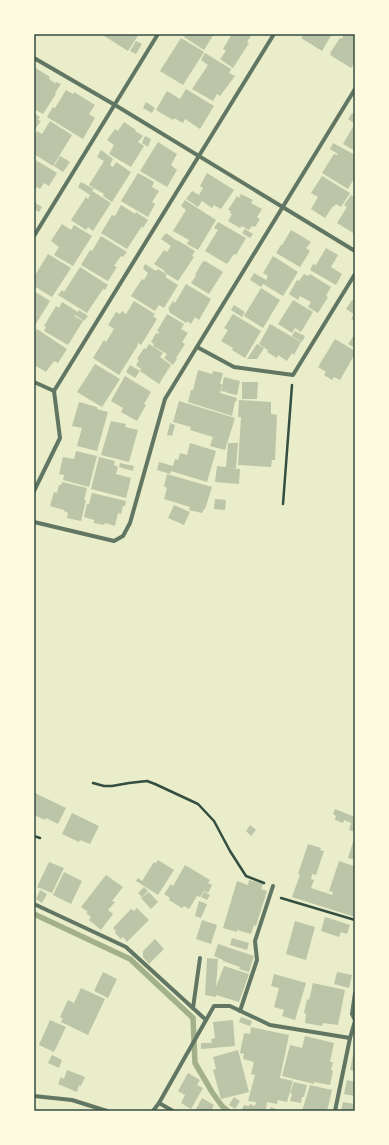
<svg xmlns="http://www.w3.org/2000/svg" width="389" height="1145" font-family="Poppins,sans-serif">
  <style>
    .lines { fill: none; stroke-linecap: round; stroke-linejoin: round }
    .stream { stroke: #a3b18a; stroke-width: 5.5 }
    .building { fill: #bcc5a7 }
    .path { stroke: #344e41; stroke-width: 2.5 }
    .minor { stroke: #617663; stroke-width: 4 }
    .neatline { fill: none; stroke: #344e41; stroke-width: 1.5 }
  </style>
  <rect width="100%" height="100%" fill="#e9edc9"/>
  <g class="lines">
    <!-- stream -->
    <path class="stream" d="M34 914 130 959 193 1018 195 1063 212 1092 222 1106 228 1111"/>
  </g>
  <!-- building -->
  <g class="building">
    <path d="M101 34H139L128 51Z"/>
    <path d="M186 34H214L204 50 184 37Z"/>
    <path d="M232 34 235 36 237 34H248L251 36 247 42 249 43 233 68 220 59 226 51 223 49Z"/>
    <path d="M302 34H332L322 51 301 38 303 35Z"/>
    <path d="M345 34H355V62L351 68 330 55 332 54 330 53 340 38 341 39Z"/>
    <path d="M181 38 204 52 183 85 160 71Z"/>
    <path d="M136 41 142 44 136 54 130 51Z"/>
    <path d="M205 53 231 69 229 73 235 76 220 96 217 94 213 101 192 89 208 65 201 60Z"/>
    <path d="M34 67 50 77 49 79 55 83 53 87 56 82 61 84 55 93 51 90 56 94 43 114 34 109Z"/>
    <path d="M186 89 214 106 200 129 185 119 183 123 174 118 173 120 156 110 167 91 180 99Z"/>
    <path d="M66 90 73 94 74 92 95 105 89 114 95 118 83 139 47 117 53 107 55 108Z"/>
    <path d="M146 102 155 108 152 113 143 108Z"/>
    <path d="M34 113 40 117 38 120 41 121 34 131Z"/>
    <path d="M352 113 355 115V124L348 119Z"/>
    <path d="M50 121 72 135 53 166 34 154V136L37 131 42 134Z"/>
    <path d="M124 122 136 130 135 131 143 136 138 142 144 146 131 167 109 154 114 145 107 140 115 129 118 131Z"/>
    <path d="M354 125 355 126V151L343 144Z"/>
    <path d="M145 136 151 139 148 147 142 143Z"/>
    <path d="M158 142 177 154 171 165 177 170 167 187 140 171Z"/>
    <path d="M333 143 355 155V177L348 189 322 173 334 154 337 155 338 154 330 149Z"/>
    <path d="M101 150 113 159 110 165 113 167 116 162 131 172 112 202 103 196 104 194 89 185 104 161 97 157Z"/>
    <path d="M60 156 70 162 63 172 54 166Z"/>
    <path d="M34 159 57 173 49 186 44 183 40 189 37 187 34 192Z"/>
    <path d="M138 173 154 182 152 187 159 191 152 202 155 204 148 217 121 201Z"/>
    <path d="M207 173 234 190 221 209 214 205 212 208 202 201 198 207 186 199 192 191 199 195 203 188 200 186Z"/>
    <path d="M322 176 350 193 341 207 336 204 334 207 333 206 325 218 311 209 318 197 311 193Z"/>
    <path d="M81 182 94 189 92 191 111 203 93 231 88 227 86 230 71 220 86 197 88 199 90 195 78 187Z"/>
    <path d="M241 194 253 200 251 203 262 209 257 217 260 219 255 227 252 226 249 230 242 226 240 228 228 221 232 214 230 213 231 211 228 210 237 196 239 198Z"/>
    <path d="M351 195 355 198V234L337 223 347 207 344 205Z"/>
    <path d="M185 200 216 220 198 250 187 244 189 240 173 231 186 210 181 206Z"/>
    <path d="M34 202 42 207 39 212 34 209Z"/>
    <path d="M121 205 135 214 136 212 148 220 143 228 142 226 127 249 101 233 112 215 115 216Z"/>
    <path d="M218 222 246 238 236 255 234 254 227 264 205 251 218 230 214 228Z"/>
    <path d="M62 224 71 230 74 225 92 236 73 266 54 255 59 247 51 241Z"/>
    <path d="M245 229 253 234 250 238 242 233Z"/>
    <path d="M291 230 311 242 306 248 310 251 300 267 276 253 281 245H282Z"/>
    <path d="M166 233 177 241V240L195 251 192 256 194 257 178 281 164 272 165 271 154 264 164 250 167 252 171 246 161 239Z"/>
    <path d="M101 236 127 252 123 257 121 256 114 266 117 267 108 281 81 265 90 250 92 251Z"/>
    <path d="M326 248 338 255 331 267 342 274 336 285 310 270 313 264 316 265Z"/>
    <path d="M48 254 71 268 52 297 34 286V277Z"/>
    <path d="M273 256 298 272 283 296 263 284 261 287 250 280 254 273 266 280 268 276 263 273Z"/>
    <path d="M203 261 204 262 205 261 223 272 209 294 191 283 196 276 195 275Z"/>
    <path d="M145 264 156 271 158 269 167 275 165 277 178 285 164 308 159 305 155 311 131 296 142 279 144 280 148 273 143 269Z"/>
    <path d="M80 267 108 285 105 290 103 289 87 313 58 295 62 290 64 292Z"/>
    <path d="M304 274 308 276 310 274 331 287 326 296 328 297 318 313 308 307 311 302 300 296 298 300 289 294 297 280 299 281Z"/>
    <path d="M186 284 211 299 199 320 195 317 191 324 187 321 186 323 169 312 170 310 168 309 173 301 175 303Z"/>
    <path d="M261 288 280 300 263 328 244 316Z"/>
    <path d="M34 291 50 301 34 327Z"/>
    <path d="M293 300 313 312 301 332 295 328 292 333 278 324Z"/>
    <path d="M352 300 355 302V321L351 319 354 314 346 309Z"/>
    <path d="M134 301 155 314 153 316 157 319 141 345 138 343 137 344 138 345 119 375 93 358 104 340 106 342 114 329 108 325 116 312 120 314 122 311 126 314Z"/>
    <path d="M62 302 78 312 79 310 88 316 84 321 75 315 74 316 83 321 68 345 44 331 46 327 44 326 56 306 59 308Z"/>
    <path d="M234 305 245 312 242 317 231 310Z"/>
    <path d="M167 314 184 324 181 329 188 333 182 342 185 344 176 358 177 359 173 365 164 358 167 354 153 346 154 344 151 342 156 333 158 334 159 332 157 331Z"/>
    <path d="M233 314 261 331 245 358 232 350 233 348 221 341 228 330 224 328Z"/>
    <path d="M270 324 301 342 294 355 292 353 287 361 278 355 277 358 267 352 268 350 259 344Z"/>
    <path d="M37 329 67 349 58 363 54 361 46 372 36 366 34 368V334Z"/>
    <path d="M295 331 305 336 302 342 292 336Z"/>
    <path d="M355 334V348L348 344Z"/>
    <path d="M335 339 355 351V354L340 380 334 377 332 380 324 375 326 372 318 367Z"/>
    <path d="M149 344 163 353 160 357 171 365 159 384 140 371 141 369 136 365 139 360 137 359 144 348 146 349Z"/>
    <path d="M257 344 264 348 257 359H247Z"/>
    <path d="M95 364 120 379 102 407 77 392Z"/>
    <path d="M130 365 140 371 135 378 126 372Z"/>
    <path d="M198 370 212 374 213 371 223 373 220 384H222L220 393 237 398 236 402 235 401 232 416 188 402 191 390H193Z"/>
    <path d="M125 376 151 392 144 404 146 405 137 421 121 412 123 408 111 401Z"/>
    <path d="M224 377 240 381 237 395 227 393V392L221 391Z"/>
    <path d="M242 382H258L257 399H242Z"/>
    <path d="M239 400 271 402V414L277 415 275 460H272L271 467 238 465 241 417H238Z"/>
    <path d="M179 401 235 418 225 450 210 446 213 437 190 430 191 427 173 422Z"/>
    <path d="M79 402 97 407V409L108 412 97 451 77 446 82 428 72 426Z"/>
    <path d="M111 421 126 424 125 427 138 430 129 462 101 455Z"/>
    <path d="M170 423 175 425 172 436 167 435Z"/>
    <path d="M190 443 216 451 207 482 171 471 170 474 157 470 159 462 173 466 175 459 178 460 180 453 187 455Z"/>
    <path d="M228 443H238L236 468H229L240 469 239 484 215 482 217 466 226 467Z"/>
    <path d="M76 451 97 456 89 487 63 480 64 475 59 474 63 457 74 459Z"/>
    <path d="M99 457 115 461 114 465 118 467 116 474 131 478 126 498 91 489Z"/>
    <path d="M120 463 134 466 133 471 119 467Z"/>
    <path d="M167 474 212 487 205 509H204L202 513 189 510 190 507 164 499 167 488 164 486Z"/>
    <path d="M62 482 87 488 84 500H86L81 521 67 518 68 513 64 511V510L50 506 54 492 57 493 59 485H61Z"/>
    <path d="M92 493 126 501 125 506H123L121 514 118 513 115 526 105 523 104 525 94 523V520L84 517 87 504H89Z"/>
    <path d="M215 499 226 500 225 510 214 509Z"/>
    <path d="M174 505 190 512 184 525 168 518Z"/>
    <path d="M35 793 66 808 58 824 46 818 45 820 34 815V795Z"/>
    <path d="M335 809 355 817V832L349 830 351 823 344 820 343 823 335 820 336 816 333 814Z"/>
    <path d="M72 813 99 826 90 844 80 840 79 842 62 834Z"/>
    <path d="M250 825 256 830 251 836 246 831Z"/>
    <path d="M353 842H355V860L348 858Z"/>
    <path d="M308 844 321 848 320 850 324 851 316 875 312 874 311 879 314 880 311 888 332 895 333 892 329 891 339 861 354 866 355 863V917L292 897 300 875 298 874Z"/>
    <path d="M158 860 174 870 158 895 136 881 138 878 142 881 154 862 156 863Z"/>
    <path d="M49 862 64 868 52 893 37 887Z"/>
    <path d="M185 865 210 880 208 883 212 885 208 893 204 891 200 897 197 896 189 909 184 906 182 908 169 900 170 898 164 894 171 884 173 886Z"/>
    <path d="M64 872 82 881 71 904 53 895Z"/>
    <path d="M106 875 123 887 112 901 115 902 108 910 113 914 101 930 89 920 91 917 86 913 88 912 81 907Z"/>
    <path d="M249 880 263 884 261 889 267 891 256 926 254 925 251 934 237 930V932L223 928 237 881 248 885Z"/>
    <path d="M144 887 148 891 142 897 138 893Z"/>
    <path d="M40 890 47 894 42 903 36 899Z"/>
    <path d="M149 892 158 902 151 909 141 898Z"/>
    <path d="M204 892 210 895 207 900 201 897Z"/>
    <path d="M199 901 207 904 201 918 195 916Z"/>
    <path d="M137 908 149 920 127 942 123 937 121 939 115 933 116 931 113 928 131 909 134 911Z"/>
    <path d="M325 917 350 925 347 934 341 932 339 937 321 931Z"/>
    <path d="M202 920 217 925 211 944 196 939Z"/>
    <path d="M295 921 315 927 306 960 286 954Z"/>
    <path d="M232 938 249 943 247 950 230 945Z"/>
    <path d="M155 939 164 949 149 964 143 957V951Z"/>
    <path d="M218 944 254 956 249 972 239 969 240 967 223 961V960L214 956Z"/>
    <path d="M207 958 218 959 216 987 224 966 249 974 239 1002 216 995V997L205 995Z"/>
    <path d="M103 972 117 979 108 998 94 991Z"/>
    <path d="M337 972 352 975 349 988 334 984Z"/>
    <path d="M274 974 306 983 295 1020 282 1016 284 1010 274 1007 279 988 271 986Z"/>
    <path d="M313 983 345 990 338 1025 323 1023 322 1026 305 1023 306 1014 304 1013 307 999 309 1000Z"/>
    <path d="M81 988 105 999 88 1035 61 1022 63 1019 60 1017 68 1000 74 1003Z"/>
    <path d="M241 1017 252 1021 250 1026 239 1022Z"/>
    <path d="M50 1020 66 1027 54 1052 39 1045Z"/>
    <path d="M233 1020 235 1046 201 1049V1043H212L211 1039 215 1038 213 1022Z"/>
    <path d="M251 1027 289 1035 280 1078 293 1081 287 1102 278 1100 277 1104 267 1102 266 1109 270 1110 271 1107 281 1111H241L244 1105 249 1106 250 1104 255 1106 256 1102 248 1101 255 1075 251 1074 254 1062 243 1059 244 1054 240 1053 244 1033 250 1034Z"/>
    <path d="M305 1036 334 1043 330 1062H333L331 1070 333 1071 330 1085 314 1082V1084L282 1076 290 1045 302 1048Z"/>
    <path d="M238 1050 249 1092 221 1099 213 1070 216 1069 213 1057Z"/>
    <path d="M354 1050H355V1071L350 1070Z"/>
    <path d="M52 1055 62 1060 59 1068 48 1063Z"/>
    <path d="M67 1070 85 1077 81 1086 79 1085 77 1092 58 1084 61 1077 64 1079Z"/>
    <path d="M188 1073 200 1080 197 1085 203 1088 191 1109 181 1103 185 1095 178 1091Z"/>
    <path d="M347 1080 355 1082V1096L344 1094Z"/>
    <path d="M294 1082 307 1085 304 1097H302L301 1103 290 1101 292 1094 290 1093Z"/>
    <path d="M310 1085 332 1090 327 1111H302Z"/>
    <path d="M234 1097 240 1101 235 1109 229 1105Z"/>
    <path d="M202 1098 214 1105 211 1111H195Z"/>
    <path d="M343 1102 355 1104V1111H341Z"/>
  </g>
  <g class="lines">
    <!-- path -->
    <g class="path">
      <path d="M283 504 292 385"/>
      <path d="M93 783 104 786H112L129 783 147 781 155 784 198 804 214 821 230 851 246 876 264 883"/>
      <path d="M34 836 40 838"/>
      <path d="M281 898 355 920"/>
    </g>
    <!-- minor -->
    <g class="minor">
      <path d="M34 58 115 105 355 251"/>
      <path d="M34 236 158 34"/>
      <path d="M197 347 234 367 293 375 355 274"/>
      <path d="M34 382 54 391"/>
      <path d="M34 491 60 438 54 391 274 34"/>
      <path d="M34 522 114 541 123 536 130 523 165 399 355 89"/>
      <path d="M34 904 126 947 206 1020"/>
      <path d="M355 993 352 1014 355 1020"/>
      <path d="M193 1008 200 958"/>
      <path d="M240 1011 257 960 255 941 273 886"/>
      <path d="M34 1096 72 1100 107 1111"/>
      <path d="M159 1103 173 1111"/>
      <path d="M153 1111 159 1103 214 1006H230L270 1025 350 1038"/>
      <path d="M335 1111 350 1038 355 1021"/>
    </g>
  </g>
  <!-- border -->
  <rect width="389" height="1145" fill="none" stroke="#fefae0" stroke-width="70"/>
  <rect x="35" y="35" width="319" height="1075" class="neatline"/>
</svg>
